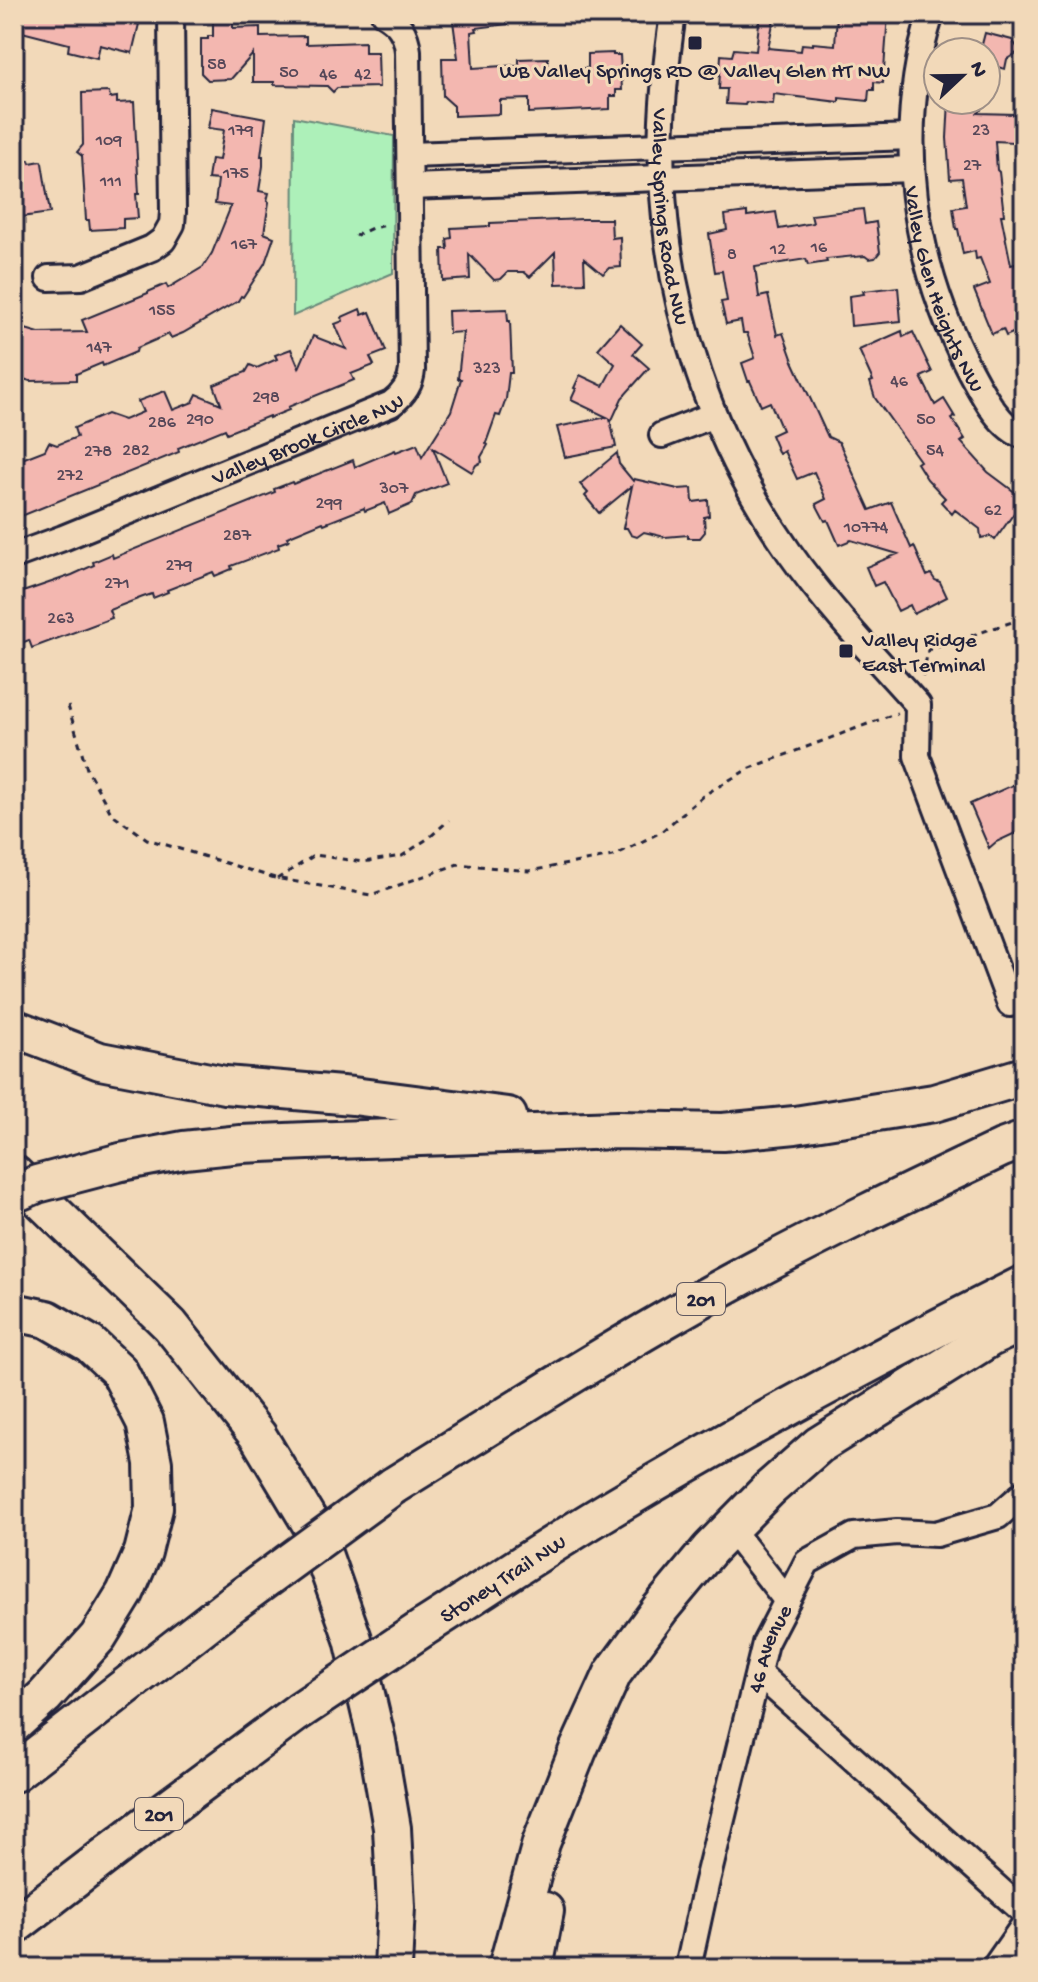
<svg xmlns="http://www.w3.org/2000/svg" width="1038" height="1982" font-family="'Gochi Hand',sans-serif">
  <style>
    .green { fill: #adf0b9; stroke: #68897a; stroke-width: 2 }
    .building { fill: #f3b7b0; stroke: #22223b; stroke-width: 2 }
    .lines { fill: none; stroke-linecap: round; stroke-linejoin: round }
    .minor-casing { stroke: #22223b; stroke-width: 30 }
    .highway-casing { stroke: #22223b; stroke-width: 42 }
    .path { stroke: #22223b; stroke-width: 3; stroke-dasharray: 6 6; stroke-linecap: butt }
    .minor { stroke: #f2d9b9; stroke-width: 24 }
    .highway { stroke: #f2d9b9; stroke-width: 36 }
    .highway-bridge-casing { stroke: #22223b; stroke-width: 42; stroke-linecap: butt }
    .highway-bridge { stroke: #f2d9b9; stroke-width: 36 }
    .poi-dot { fill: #22223b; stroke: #f2d9b9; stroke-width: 3 }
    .labels { text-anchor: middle; stroke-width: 6; stroke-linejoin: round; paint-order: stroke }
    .number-label { font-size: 18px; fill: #564758 }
    .shield { fill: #f2d9b9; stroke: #605961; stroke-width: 2 }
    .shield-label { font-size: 20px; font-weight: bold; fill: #22223b }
    .poi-label { font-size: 22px; fill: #22223b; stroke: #f2d9b9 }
    .street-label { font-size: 22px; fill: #22223b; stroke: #f2d9b9 }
  </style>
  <rect width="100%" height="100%" fill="#f2d9b9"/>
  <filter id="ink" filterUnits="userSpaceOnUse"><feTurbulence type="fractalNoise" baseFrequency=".0125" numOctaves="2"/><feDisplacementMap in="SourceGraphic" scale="16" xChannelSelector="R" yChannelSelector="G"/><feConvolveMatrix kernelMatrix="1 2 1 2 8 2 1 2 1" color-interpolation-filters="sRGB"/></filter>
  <g filter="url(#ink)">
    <!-- green -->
    <path class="green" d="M294 117 394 136 393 273 293 316Z"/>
    <!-- building -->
    <g class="building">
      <path d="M14 14H131L129 21 139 24 132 53 100 45 97 58 68 51 69 44 14 30Z"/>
      <path d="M452 14H507L508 24 476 28 477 31 471 32 473 68 519 65V59L548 58V69L588 68V54L613 53V55H620L622 90H616V96H610V109L529 113V99L500 100V114L454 116V106L443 96 442 58H458Z"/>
      <path d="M760 14H775L768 48 801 51 802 44 813 45V43L835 45 837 14H888L883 83 874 82V90H869L868 101 839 98V102L774 94 773 104 746 102 745 105 726 104 727 89H719L721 55 732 56 734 49 756 51Z"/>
      <path d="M213 22H233V28L260 27V37L306 36V44L365 42V52H378L379 87 337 88 333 92 327 86 274 85V82H253V54L231 79 208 80 201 73V39H208V36H213Z"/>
      <path d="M985 33 1012 40 1020 51 1007 59 1005 69 986 64V52H980Z"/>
      <path d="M109 92 110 98 117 97V103L134 102 139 194H136L138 218 123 219V228L90 230 89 220H86L82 156 77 152 83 145 82 93Z"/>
      <path d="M949 100H990L978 113 1015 114 1013 142 995 141 997 170 999 172 1004 215H1001L1011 265 1015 264 1024 284V328L1006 336 1003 329 992 334 974 290 990 284 980 258 976 259 975 251 963 254 958 229H956L953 208 966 206 962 178 950 179 947 138Z"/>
      <path d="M212 108 266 118 261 156H263V166L259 191 269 193 267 201 269 202 264 233 274 237 265 263 243 297 241 296 238 301 183 333 171 338 169 334 137 348 136 352 103 366 102 363 76 374V380L30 381 14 376V341H18L22 328 39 333 87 332 82 320 148 293V292L166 284 168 288 203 267 212 253 231 206 215 204 218 180 208 179 211 159 219 160 224 130 208 128Z"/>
      <path d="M29 160 30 163 41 161 42 163 50 213 14 218V162Z"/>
      <path d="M863 209 865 224 876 222 880 252 875 258 869 259 865 256 855 257V256L826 259 827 262 808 265 806 259 755 267 759 297 768 295 777 335 783 333 793 361 828 437 839 442 870 510 891 502 911 548 914 546 927 576 931 574 935 580 940 582 947 597 914 614 910 605 898 611 883 582 874 586 866 567 898 554 851 540 839 545 828 520 825 521 816 504 826 499 814 472 797 479 784 451 779 454 771 435 782 430 770 402 761 406 750 381H748L742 363 755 358 747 333H743L741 321 726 324 721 302 727 301 722 271 715 272 709 234 727 230 725 215 747 212V216L776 212 779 229 813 223 811 215Z"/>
      <path d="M583 219H611L612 238 620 237 621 267 609 268 603 274 584 258 585 283 556 284 555 252 530 277 524 272H508L501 279 494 280 469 254 470 279 443 281 442 249H448L447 239 452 238 451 228 490 226V223Z"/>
      <path d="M898 287 901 321 851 326 849 296 864 294 863 291Z"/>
      <path d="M360 309 362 315 370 312 386 351 370 357 374 365 351 374 354 380 288 407 289 410 269 418V416L227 433 225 429 178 448 179 452 14 519V462L45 450 49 442 57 445 77 437 74 428 107 414 124 420 143 412 138 401 165 391 173 410 193 402 197 394 221 404 214 385 246 372 250 365 257 368 277 359 275 355 291 349 299 368 313 336 346 349 335 324 343 321 342 317Z"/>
      <path d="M507 309 508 321H510L512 373H509L506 399 500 416 496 415 486 443 488 445 481 457 482 462 476 465 472 472 433 448 447 483 416 495 412 504 389 514 385 503 365 511 364 508 324 524 323 522 287 537 289 540 278 544 279 548 231 566 232 569 215 576 213 572 167 590 168 592 153 598 152 594 143 597 109 610 112 618 32 648 29 640 21 643 14 627V595L72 575 94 565 93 562 112 554 113 558 275 492 274 489 292 482 293 484 353 460 355 467 395 450 396 452 417 444 422 457 451 411 461 379H458L463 332 449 333 448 311Z"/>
      <path d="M620 324 642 344 633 354 649 368 622 398 612 420 610 419 616 447 565 457 557 427 607 417 571 400 576 389 574 388 580 375 603 386 615 364 598 349Z"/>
      <path d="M902 331 903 337 913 332 932 372 921 377 935 405 944 399 955 417 952 419 965 439 961 442 988 472 1024 499 995 540 990 536 981 538 980 529 955 510 952 514 941 502 945 498 927 479 917 463 920 461 875 398 870 382 873 381 859 350Z"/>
      <path d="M617 453 619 464 633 481 634 479 678 489 692 488 693 502 708 500 709 516 704 517 705 532 700 538H688V535L665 537 644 532 637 537 631 535 627 528H623L632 486 599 513 585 496 588 493 580 484Z"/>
      <path d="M1024 780V829L996 842 989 848 970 804Z"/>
    </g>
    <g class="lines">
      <!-- minor casing -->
      <g class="minor-casing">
        <g id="minor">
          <path id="s1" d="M673 14C665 68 659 123 662 177 668 311 712 442 789 552 827 606 873 655 918 705L917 756 1010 1004 1024 1000"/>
          <path id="s2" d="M931 14C893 134 913 262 970 371 982 393 999 428 1024 436"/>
          <path d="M410 155 911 137"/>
          <path d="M410 187 912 169"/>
          <path d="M49 278 81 277 152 248 163 240 172 224 173 212 171 14"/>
          <path d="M662 435 714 415"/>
          <path id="s3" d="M14 556 63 538 391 404C403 395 411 385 412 370L408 51C406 33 399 23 384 14"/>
          <path d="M730 1528 787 1601"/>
          <path d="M758 1673 1024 1912"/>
          <path id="s4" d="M688 1968 706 1885 765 1643 807 1562 854 1536 897 1532 936 1534 998 1516 1024 1493"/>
          <path d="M994 1968 1024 1925"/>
        </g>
      </g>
      <!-- highway casing -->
      <g class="highway-casing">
        <g id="highway">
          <path d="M14 1028 100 1061 225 1085 353 1096 508 1116"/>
          <path d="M121 1162 184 1150 241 1144 308 1141 617 1130 723 1132 795 1125 934 1103 1024 1076"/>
          <path d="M14 1174 170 1325 258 1436 315 1531 353 1639 377 1741 392 1828 396 1907 393 1968"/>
          <path d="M14 1312 47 1319 90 1344 119 1371 145 1422 153 1463 154 1508 143 1552 125 1593 98 1637 45 1696 14 1724"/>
          <path d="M393 1486C503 1418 612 1348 725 1286 816 1236 909 1192 1002 1148L1024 1140"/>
          <path id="s5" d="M423 1628C486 1588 548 1546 612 1508 747 1427 884 1354 1024 1284"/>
          <path d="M14 1773 233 1603"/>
          <path d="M14 1926 152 1820 299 1711"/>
          <path d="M507 1968 541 1843 578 1750 613 1673 660 1609 710 1549 769 1489 819 1445 990 1338 1024 1322"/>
          <path d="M534 1968 545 1911"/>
        </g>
      </g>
      <!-- path -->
      <g class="path">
        <path d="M355 236 372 228 387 225"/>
        <path d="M923 676 928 650 1024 618"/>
        <path d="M68 706 87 769 111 813 147 839 275 878 371 895 458 864 529 871 613 856 661 832 704 795 748 769 897 713"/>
        <path d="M277 879 315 855 363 862 402 856 430 837 449 820"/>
      </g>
      <!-- minor -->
      <use href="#minor" class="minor"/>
      <!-- highway -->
      <use href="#highway" class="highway"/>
      <!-- highway-bridge casing -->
      <g class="highway-bridge-casing">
        <g id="highway-bridge">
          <path d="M14 1194 37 1184 121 1162"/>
          <path d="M233 1603 393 1486"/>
          <path d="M299 1711 423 1628"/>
        </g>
      </g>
      <!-- highway-bridge -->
      <use href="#highway-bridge" class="highway-bridge"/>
    </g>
  </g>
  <!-- markers -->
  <g class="poi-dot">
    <rect x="687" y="35" width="16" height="16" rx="4"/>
    <rect x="838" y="643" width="16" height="16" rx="4"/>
  </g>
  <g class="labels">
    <!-- number labels -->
    <g class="number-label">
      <text x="217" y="69">58</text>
      <text x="289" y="77">50</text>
      <text x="328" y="79">46</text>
      <text x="363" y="79">42</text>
      <text x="241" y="135">179</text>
      <text x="981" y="135">23</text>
      <text x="109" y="145">109</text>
      <text x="972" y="170">27</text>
      <text x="236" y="178">175</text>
      <text x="111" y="186">111</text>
      <text x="244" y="249">167</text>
      <text x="819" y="252">16</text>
      <text x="778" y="254">12</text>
      <text x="732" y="259">8</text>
      <text x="162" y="315">155</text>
      <text x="99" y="352">147</text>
      <text x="487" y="373">323</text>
      <text x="899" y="386">46</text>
      <text x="266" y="402">298</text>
      <text x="200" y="424">290</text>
      <text x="926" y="424">50</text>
      <text x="162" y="427">286</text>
      <text x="136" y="455">282</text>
      <text x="935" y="455">54</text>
      <text x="98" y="456">278</text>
      <text x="70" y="480">272</text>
      <text x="394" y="493">307</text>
      <text x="329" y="508">299</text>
      <text x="993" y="515">62</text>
      <text x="866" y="532">10774</text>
      <text x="237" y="540">287</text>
      <text x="179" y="570">279</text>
      <text x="117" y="588">271</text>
      <text x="61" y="623">263</text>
    </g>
    <!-- shield labels -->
    <g class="shield">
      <rect x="677" y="1283" width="48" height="32" rx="6"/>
      <rect x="135" y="1798" width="48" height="32" rx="6"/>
    </g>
    <g class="shield-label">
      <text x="701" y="1306">201</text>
      <text x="159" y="1821">201</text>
    </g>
    <!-- poi labels -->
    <g class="poi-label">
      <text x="695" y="77">WB Valley Springs RD @ Valley Glen HT NW</text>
      <text x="862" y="646" text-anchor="start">Valley Ridge<tspan x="862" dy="25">East Terminal</tspan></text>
    </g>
    <!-- street labels -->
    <g class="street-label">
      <text dy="8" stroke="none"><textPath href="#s1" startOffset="204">Valley Springs Road NW</textPath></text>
      <text dy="8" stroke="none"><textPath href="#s2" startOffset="282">Valley Glen Heights NW</textPath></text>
      <text dy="8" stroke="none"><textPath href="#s3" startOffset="316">Valley Brook Circle NW</textPath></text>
      <text dy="8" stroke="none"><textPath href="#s5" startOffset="94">Stoney Trail NW</textPath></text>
      <text dy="8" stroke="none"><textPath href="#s4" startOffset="330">46 Avenue</textPath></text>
    </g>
  </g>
  <!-- margin -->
  <rect width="1038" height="1982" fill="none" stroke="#f2d9b9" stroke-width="48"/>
  <rect x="24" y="24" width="990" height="1934" fill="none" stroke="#22223b" stroke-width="3" filter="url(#ink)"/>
  <!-- north arrow -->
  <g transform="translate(962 76) rotate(68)"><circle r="38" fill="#f2d9b9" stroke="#9f9087" stroke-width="2"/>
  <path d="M0-6L14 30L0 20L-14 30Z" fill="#22223b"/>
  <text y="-12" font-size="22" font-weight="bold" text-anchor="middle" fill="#22223b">N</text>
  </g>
</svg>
